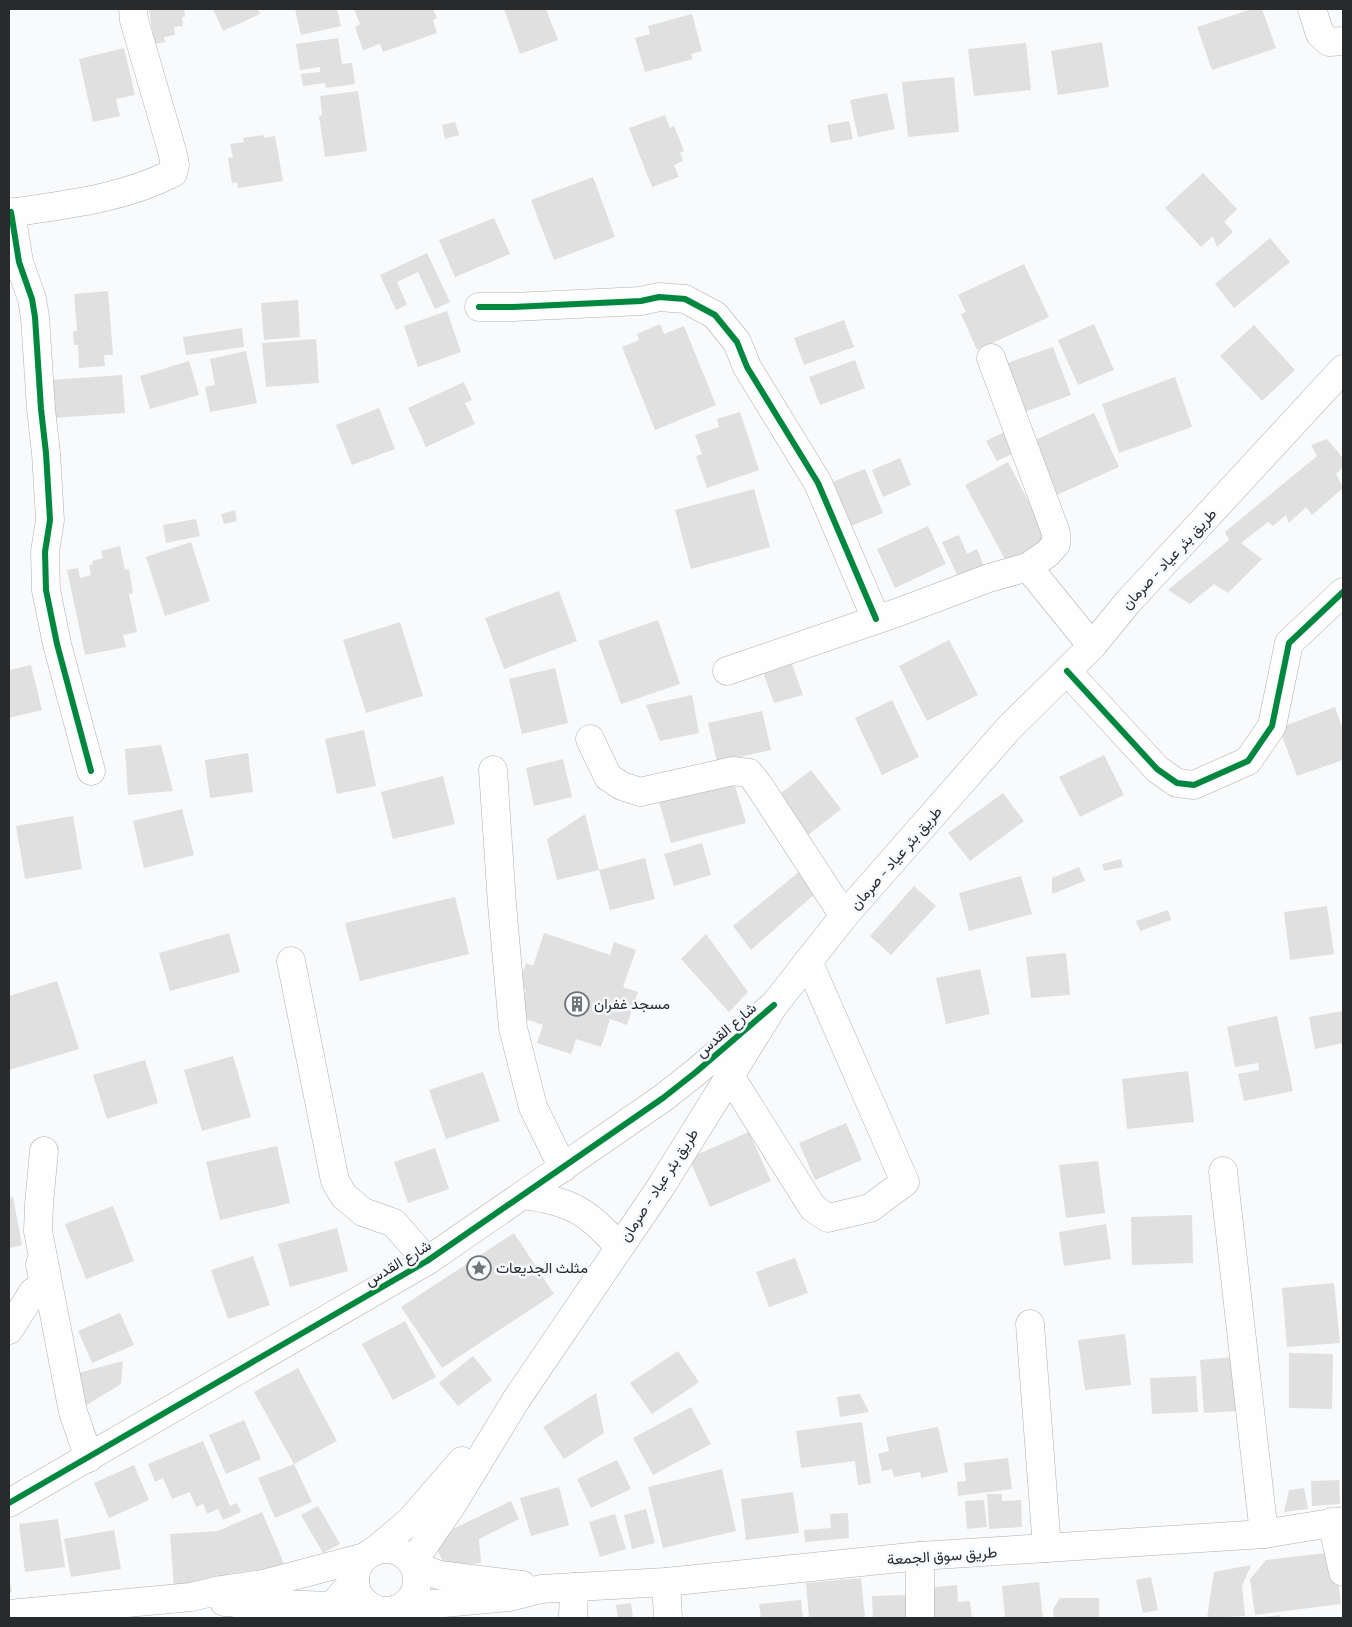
<svg xmlns="http://www.w3.org/2000/svg" width="1352" height="1627" font-family="'Exo 2',Vazirmatn,sans-serif">
  <style>
    .building { fill: #e0e0e0 }
    .lines { fill: none; stroke-linecap: round; stroke-linejoin: round }
    .minor-casing { stroke: #aeb0b1; stroke-width: 29 }
    .major-casing { stroke: #aeb0b1; stroke-width: 29 }
    .highway-casing { stroke: #aeb0b1; stroke-width: 29 }
    .minor { stroke: #fefeff; stroke-width: 28 }
    .major { stroke: #fefeff; stroke-width: 28 }
    .highway { stroke: #fefeff; stroke-width: 28 }
    .cycleway-casing { stroke: #f6fafe; stroke-width: 9 }
    .cycleway { stroke: #00873e; stroke-width: 6 }
    .labels { text-anchor: middle; stroke-width: 5; stroke-linejoin: round; paint-order: stroke }
    .street-label { font-size: 15px; fill: #282a2b; stroke: #f6fafe }
    .poi-label { font-size: 15px; fill: #282a2b; stroke: #f6fafe; text-anchor: start }
  </style>
  <rect width="100%" height="100%" fill="#f8fafc"/>
  <!-- building -->
  <g class="building">
    <path d="M149 9H184L185 17H182L183 26 174 27 175 35 164 37 165 42 154 44Z"/>
    <path d="M213 9H258L260 14 223 31Z"/>
    <path d="M295 9H337L341 26 301 35Z"/>
    <path d="M354 9H433L437 18 433 20 437 33 383 52 380 44 363 50 355 27 360 24Z"/>
    <path d="M504 9H546L558 40 520 54Z"/>
    <path d="M1252 9H1262L1276 48 1212 70 1197 27Z"/>
    <path d="M692 14 702 51 691 54 693 59 645 72 635 38 650 34 648 26Z"/>
    <path d="M338 38 342 64 352 63 355 84 326 88 325 83 303 86 301 74 320 72V67L300 70 296 44Z"/>
    <path d="M1102 42 1109 87 1058 95 1051 51Z"/>
    <path d="M1026 43 1031 90 974 96 968 49Z"/>
    <path d="M124 48 135 95 116 99 120 116 93 122 79 59Z"/>
    <path d="M954 77 959 132 908 137 902 82Z"/>
    <path d="M358 91 367 151 325 157 319 116 322 115 320 96Z"/>
    <path d="M887 93 895 129 858 137 850 100Z"/>
    <path d="M665 115 670 128 674 126 684 151 680 153 683 161 674 165 679 177 652 187 629 128Z"/>
    <path d="M849 121 853 139 831 143 827 125Z"/>
    <path d="M455 122 459 135 445 139 442 125Z"/>
    <path d="M263 135 264 138 275 136 283 181 238 188 237 182 232 183 228 158 233 157 230 144 244 142 243 138Z"/>
    <path d="M1203 173 1237 209 1224 222 1233 232 1217 247 1213 236 1201 247 1165 208Z"/>
    <path d="M593 177 615 237 554 260 531 200Z"/>
    <path d="M494 218 510 254 455 277 439 240Z"/>
    <path d="M1270 238 1290 262 1234 308 1215 284Z"/>
    <path d="M427 253 450 302 435 309 418 272 397 282 407 305 396 310 380 275Z"/>
    <path d="M1024 264 1049 317 977 350 961 314 966 312 958 295Z"/>
    <path d="M108 291 113 355H104L105 366 79 368 78 345H74L73 331H77L74 294Z"/>
    <path d="M298 300 300 337 264 340 261 303Z"/>
    <path d="M447 311 461 352 418 367 404 326Z"/>
    <path d="M844 320 854 347 804 365 794 338Z"/>
    <path d="M660 324 664 334 684 326 716 405 655 430 622 347 639 340 637 334Z"/>
    <path d="M1094 324 1114 370 1078 385 1058 340Z"/>
    <path d="M1254 325 1295 370 1262 401 1220 356Z"/>
    <path d="M242 328 244 347 186 355 183 337Z"/>
    <path d="M316 339 319 383 266 387 262 343Z"/>
    <path d="M1053 347 1071 395 1019 414 1002 365Z"/>
    <path d="M246 351 257 403 210 412 205 387 215 385 210 359Z"/>
    <path d="M855 360 865 388 820 405 809 377Z"/>
    <path d="M189 361 199 395 150 409 140 376Z"/>
    <path d="M122 375 125 413 53 418 50 380Z"/>
    <path d="M1175 377 1192 427 1119 453 1102 404Z"/>
    <path d="M464 382 472 400 465 403 475 424 426 447 408 408Z"/>
    <path d="M379 408 395 449 352 465 336 425Z"/>
    <path d="M740 412 759 470 707 488 696 456 702 454 695 435 719 427 717 419Z"/>
    <path d="M1094 413 1119 467 1050 498 1026 444Z"/>
    <path d="M1004 432 1014 453 997 461 986 441Z"/>
    <path d="M1327 439 1343 458V467L1336 474 1343 488 1312 515 1306 507 1289 523 1286 515 1273 526 1268 522 1241 543 1262 559 1228 593 1214 584 1190 604 1168 590 1229 540 1225 532 1317 456 1311 445Z"/>
    <path d="M900 458 911 485 883 497 872 470Z"/>
    <path d="M1008 462 1049 541 1007 563 965 485Z"/>
    <path d="M865 469 883 513 851 526 832 482Z"/>
    <path d="M754 489 770 547 691 569 675 510Z"/>
    <path d="M235 510 237 521 224 524 221 514Z"/>
    <path d="M196 519 200 536 166 543 163 525Z"/>
    <path d="M928 526 946 564 895 588 877 549Z"/>
    <path d="M959 535 967 554 977 549 984 566 958 577 942 542Z"/>
    <path d="M191 542 210 601 165 616 146 557Z"/>
    <path d="M120 546 125 570 129 569 133 593 129 594 137 632 123 635 126 647 85 655 67 570 78 568 80 578 91 575 89 565 93 564 92 561 103 558 101 551Z"/>
    <path d="M559 591 577 641 504 669 485 618Z"/>
    <path d="M658 620 680 684 621 704 598 641Z"/>
    <path d="M400 622 423 696 366 713 343 640Z"/>
    <path d="M949 640 978 695 927 721 899 666Z"/>
    <path d="M792 664 803 695 774 703 763 672Z"/>
    <path d="M31 665 42 710 9 718V670Z"/>
    <path d="M555 668 568 723 522 734 509 679Z"/>
    <path d="M692 695 699 733 660 741 646 705Z"/>
    <path d="M892 700 919 757 882 775 855 718Z"/>
    <path d="M1335 707 1343 730V760L1297 776 1279 728Z"/>
    <path d="M762 711 771 750 717 762 708 723Z"/>
    <path d="M364 730 376 786 337 794 325 739Z"/>
    <path d="M161 745 173 791 128 795 125 749Z"/>
    <path d="M248 753 253 792 210 798 205 760Z"/>
    <path d="M1104 755 1124 795 1080 817 1059 777Z"/>
    <path d="M563 759 572 797 534 806 526 768Z"/>
    <path d="M811 770 841 809 807 836 776 797Z"/>
    <path d="M443 776 455 824 393 839 381 792Z"/>
    <path d="M734 782 746 823 671 843 659 802Z"/>
    <path d="M1003 793 1024 821 970 861 948 833Z"/>
    <path d="M182 809 194 855 144 868 133 821Z"/>
    <path d="M585 814 599 870 645 858 655 899 610 910 599 870 557 880 547 839Z"/>
    <path d="M73 816 82 869 25 879 16 826Z"/>
    <path d="M702 843 711 875 674 886 664 854Z"/>
    <path d="M1121 859 1123 867 1104 871 1102 864Z"/>
    <path d="M1079 867 1085 881 1052 894V878Z"/>
    <path d="M800 871 816 893 751 950 733 926Z"/>
    <path d="M1021 876 1032 914 969 931 959 893Z"/>
    <path d="M914 886 936 906 891 955 870 936Z"/>
    <path d="M455 897 469 954 360 981 345 923Z"/>
    <path d="M1327 906 1334 954 1290 960 1284 912Z"/>
    <path d="M1168 910 1171 920 1140 931 1136 921Z"/>
    <path d="M229 933 240 972 170 991 159 953Z"/>
    <path d="M544 933 610 955 614 942 636 950 623 987 638 992 627 1025 610 1019 601 1047 576 1039 571 1054 537 1043 543 1025 517 1016 526 990 518 988 526 963 533 966Z"/>
    <path d="M706 934 748 992 729 1012 681 959Z"/>
    <path d="M1066 953 1070 995 1031 998 1026 957Z"/>
    <path d="M980 969 990 1014 946 1024 936 978Z"/>
    <path d="M57 981 79 1049 9 1070V996Z"/>
    <path d="M1343 1011V1043L1315 1049 1309 1017Z"/>
    <path d="M1277 1016 1293 1091 1244 1101 1238 1074 1259 1070 1258 1063 1235 1067 1227 1027Z"/>
    <path d="M233 1056 251 1117 202 1131 184 1070Z"/>
    <path d="M145 1060 158 1103 107 1119 93 1075Z"/>
    <path d="M1188 1071 1194 1122 1127 1129 1122 1079Z"/>
    <path d="M483 1072 500 1121 446 1139 429 1090Z"/>
    <path d="M846 1123 862 1160 815 1180 799 1143Z"/>
    <path d="M749 1132 771 1181 710 1207 689 1158Z"/>
    <path d="M277 1146 290 1203 220 1220 206 1162Z"/>
    <path d="M435 1148 449 1189 408 1203 394 1162Z"/>
    <path d="M1098 1161 1105 1213 1066 1218 1059 1165Z"/>
    <path d="M13 1197 22 1245 9 1248V1198Z"/>
    <path d="M113 1206 134 1261 86 1279 65 1224Z"/>
    <path d="M1192 1215 1193 1263 1132 1265 1131 1217Z"/>
    <path d="M1106 1224 1111 1259 1064 1266 1059 1232Z"/>
    <path d="M337 1228 348 1271 290 1287 278 1244Z"/>
    <path d="M514 1233 554 1294 442 1368 401 1307Z"/>
    <path d="M253 1256 270 1305 228 1319 211 1270Z"/>
    <path d="M795 1258 808 1293 769 1307 756 1272Z"/>
    <path d="M1334 1283 1340 1343 1287 1347 1282 1288Z"/>
    <path d="M120 1313 134 1345 92 1363 78 1331Z"/>
    <path d="M405 1321 436 1377 393 1400 362 1344Z"/>
    <path d="M1125 1334 1131 1385 1085 1390 1078 1340Z"/>
    <path d="M678 1351 699 1382 652 1414 630 1383Z"/>
    <path d="M1289 1353 1333 1354 1332 1409 1289 1408Z"/>
    <path d="M473 1356 492 1380 458 1406 439 1383Z"/>
    <path d="M1234 1357 1238 1411 1204 1413 1200 1360Z"/>
    <path d="M123 1361 121 1384 85 1406 67 1376Z"/>
    <path d="M298 1368 337 1441 294 1464 312 1502 275 1518 258 1478 294 1464 254 1392Z"/>
    <path d="M1196 1376 1198 1412 1152 1414 1150 1378Z"/>
    <path d="M596 1393 604 1433 564 1459 543 1427Z"/>
    <path d="M860 1394 869 1412 840 1417 837 1397Z"/>
    <path d="M691 1407 711 1444 653 1475 633 1438Z"/>
    <path d="M244 1420 261 1459 226 1474 209 1435Z"/>
    <path d="M862 1422 871 1483 858 1485 855 1461 801 1468 796 1431Z"/>
    <path d="M938 1427 948 1472 921 1478 920 1472 894 1477 892 1469 882 1471 878 1454 889 1451 886 1437Z"/>
    <path d="M203 1441 230 1506 237 1503 241 1512 223 1520 218 1509 207 1514 203 1504 196 1507 190 1492 172 1499 163 1478 155 1482 148 1464Z"/>
    <path d="M1008 1458 1012 1489 958 1496 957 1482 966 1481 964 1463Z"/>
    <path d="M617 1460 631 1489 591 1508 577 1479Z"/>
    <path d="M134 1465 149 1500 109 1518 94 1483Z"/>
    <path d="M722 1469 736 1531 663 1548 648 1487Z"/>
    <path d="M1339 1480 1340 1504 1312 1506 1311 1481Z"/>
    <path d="M559 1487 569 1525 531 1536 520 1498Z"/>
    <path d="M1304 1488 1308 1509 1284 1512 1289 1490Z"/>
    <path d="M793 1492 799 1533 746 1540 741 1499Z"/>
    <path d="M987 1494H1002V1501L1021 1500 1022 1527 989 1529Z"/>
    <path d="M984 1500 987 1527 967 1529 965 1501Z"/>
    <path d="M511 1501 519 1519 479 1539 481 1563 445 1566 432 1539Z"/>
    <path d="M318 1506 340 1544 323 1553 301 1515Z"/>
    <path d="M646 1509 655 1543 632 1549 624 1515Z"/>
    <path d="M262 1512 285 1566 227 1574 225 1584 174 1588 170 1534 218 1531Z"/>
    <path d="M848 1513 849 1538 805 1542 804 1530 831 1528 830 1514Z"/>
    <path d="M615 1514 626 1549 600 1557 589 1522Z"/>
    <path d="M58 1519 65 1567 25 1572 19 1524Z"/>
    <path d="M114 1530 121 1569 71 1577 64 1539Z"/>
    <path d="M1334 1552 1341 1604 1255 1615 1250 1579 1266 1560Z"/>
    <path d="M1251 1565 1242 1586 1245 1616 1207 1618 1214 1572Z"/>
    <path d="M9 1577 12 1592 9 1593Z"/>
    <path d="M1151 1577 1158 1610 1143 1613 1136 1580Z"/>
    <path d="M861 1578 865 1618H809L806 1583Z"/>
    <path d="M1039 1582 1043 1618H1005L1002 1586Z"/>
    <path d="M957 1585 958 1602 970 1601 972 1618H929L926 1588Z"/>
    <path d="M909 1595 911 1618H873L872 1596Z"/>
    <path d="M1060 1598H1099V1618H1054L1053 1609Z"/>
    <path d="M801 1600 803 1618H761L759 1604Z"/>
    <path d="M631 1603 633 1618H618L616 1605Z"/>
    <path d="M1280 1615V1618H1263V1617Z"/>
  </g>
  <g class="lines">
    <!-- minor casing -->
    <g class="minor-casing">
      <g id="minor">
        <path d="M1312 9 1320 34 1329 42 1343 41"/>
        <path d="M11 212 19 262 32 299 35 317 41 409 46 453 50 520 45 552 46 590 57 644 91 771"/>
        <path d="M9 213C64 205 122 199 173 173L175 165 172 151 134 20 133 9"/>
        <path d="M479 307H513L641 301 659 297 685 299 715 315 737 342 747 367 818 483 876 619"/>
        <path d="M1028 567 1092 646"/>
        <path d="M727 671 899 612 989 578 1028 567 1048 553 1056 544V533L991 358"/>
        <path d="M1067 671 1157 769 1177 783 1194 785 1248 761 1272 726 1289 643 1343 592"/>
        <path d="M590 739 608 777 622 786 640 792 733 771 749 773 758 784 844 916"/>
        <path d="M493 770 502 904 513 1028 533 1107 563 1168"/>
        <path d="M291 961 335 1181 344 1196 363 1212 394 1223 427 1261"/>
        <path d="M730 1076 813 1208 828 1218 870 1208 905 1182 808 961"/>
        <path d="M44 1151 39 1204 38 1231 73 1412 89 1458"/>
        <path d="M1223 1171 1264 1534"/>
        <path d="M1030 1324 1047 1548"/>
        <path d="M9 1330 33 1292 44 1284 40 1264"/>
        <path d="M9 1503 427 1261 663 1098 696 1072 769 1009"/>
        <path d="M1332 1522 1343 1572"/>
        <path d="M920 1556V1618"/>
        <path d="M666 1582 668 1618"/>
        <path d="M224 1602 331 1606 367 1604"/>
        <path d="M9 1614 191 1597 221 1590 263 1584 365 1557"/>
        <path d="M573 1618 574 1587"/>
      </g>
    </g>
    <!-- major casing -->
    <g class="major-casing">
      <g id="major">
        <path d="M414 1566 439 1575 522 1585"/>
        <path d="M396 1609 422 1605 510 1597 541 1589 666 1582 920 1556 1264 1534 1343 1521"/>
      </g>
    </g>
    <!-- highway casing -->
    <g class="highway-casing">
      <g id="highway">
        <path d="M523 1195C570 1201 588 1211 619 1247"/>
        <circle cx="386" cy="1580" r="31"/>
        <path d="M373 1552 410 1521 462 1461"/>
        <path d="M412 1563 452 1505 516 1400 660 1188 774 1005 844 916 1009 728 1092 646 1128 602 1343 369"/>
        <path d="M238 1603 259 1618"/>
        <path d="M322 1618 355 1579"/>
      </g>
    </g>
    <!-- minor -->
    <use href="#minor" class="minor"/>
    <!-- major -->
    <use href="#major" class="major"/>
    <!-- highway -->
    <use href="#highway" class="highway"/>
    <!-- cycleway casing -->
    <g class="cycleway-casing">
      <g id="cycleway">
        <path d="M9 213 11 212 19 262 32 299 35 317 41 409 46 453 50 520 45 552 46 590 57 644 91 771"/>
        <path d="M479 307H513L641 301 659 297 685 299 715 315 737 342 747 367 818 483 876 619"/>
        <path d="M1067 671 1157 769 1177 783 1194 785 1248 761 1272 726 1289 643 1343 592"/>
        <path d="M9 1503 427 1261 663 1098 696 1072 774 1005"/>
      </g>
    </g>
    <!-- cycleway -->
    <use href="#cycleway" class="cycleway"/>
  </g>
  <!-- icons -->
  <defs>
    <g id="building-ring" transform="scale(1.25)"><circle r="9.5" fill="#f6fafe" stroke="#717374" stroke-width="1.5"/><path d="M-4-6H4V6H1V3H-1V6H-4ZM-2.5-4.3h1.7v1.8h-1.7ZM.8-4.3h1.7v1.8H.8ZM-2.5-1h1.7V.8h-1.7ZM.8-1h1.7V.8H.8Z" fill="#717374"/></g>
    <g id="sight-ring" transform="scale(1.25)"><circle r="9.5" fill="#f6fafe" stroke="#717374" stroke-width="1.5"/><path d="M0-6L1.8-2.2L6-1.7L2.9 1.2L3.7 5.4L0 3.3L-3.7 5.4L-2.9 1.2L-6-1.7L-1.8-2.2Z" fill="#717374"/></g>
  </defs>
  <g fill-rule="evenodd">
    <use href="#building-ring" x="577" y="1004"/>
    <use href="#sight-ring" x="479" y="1268"/>
  </g>
  <g class="labels">
    <!-- street labels -->
    <g class="street-label">
      <text transform="translate(1169 559) rotate(-47)" y="5">طريق بئر عياد - صرمان</text>
      <text transform="translate(896 858) rotate(-49)" y="5">طريق بئر عياد - صرمان</text>
      <text transform="translate(726 1030) rotate(-41)" y="5">شارع القدس</text>
      <text transform="translate(659 1185) rotate(-57)" y="5">طريق بئر عياد - صرمان</text>
      <text transform="translate(398 1263) rotate(-31)" y="5">شارع القدس</text>
      <text transform="translate(942 1556) rotate(-4)" y="5">طريق سوق الجمعة</text>
    </g>
    <!-- poi labels -->
    <g class="poi-label">
      <text x="594" y="1009">مسجد غفران</text>
      <text x="496" y="1273">مثلث الجديعات</text>
    </g>
  </g>
  <!-- border -->
  <rect width="1352" height="1627" fill="none" stroke="#282a2b" stroke-width="20"/>
</svg>
